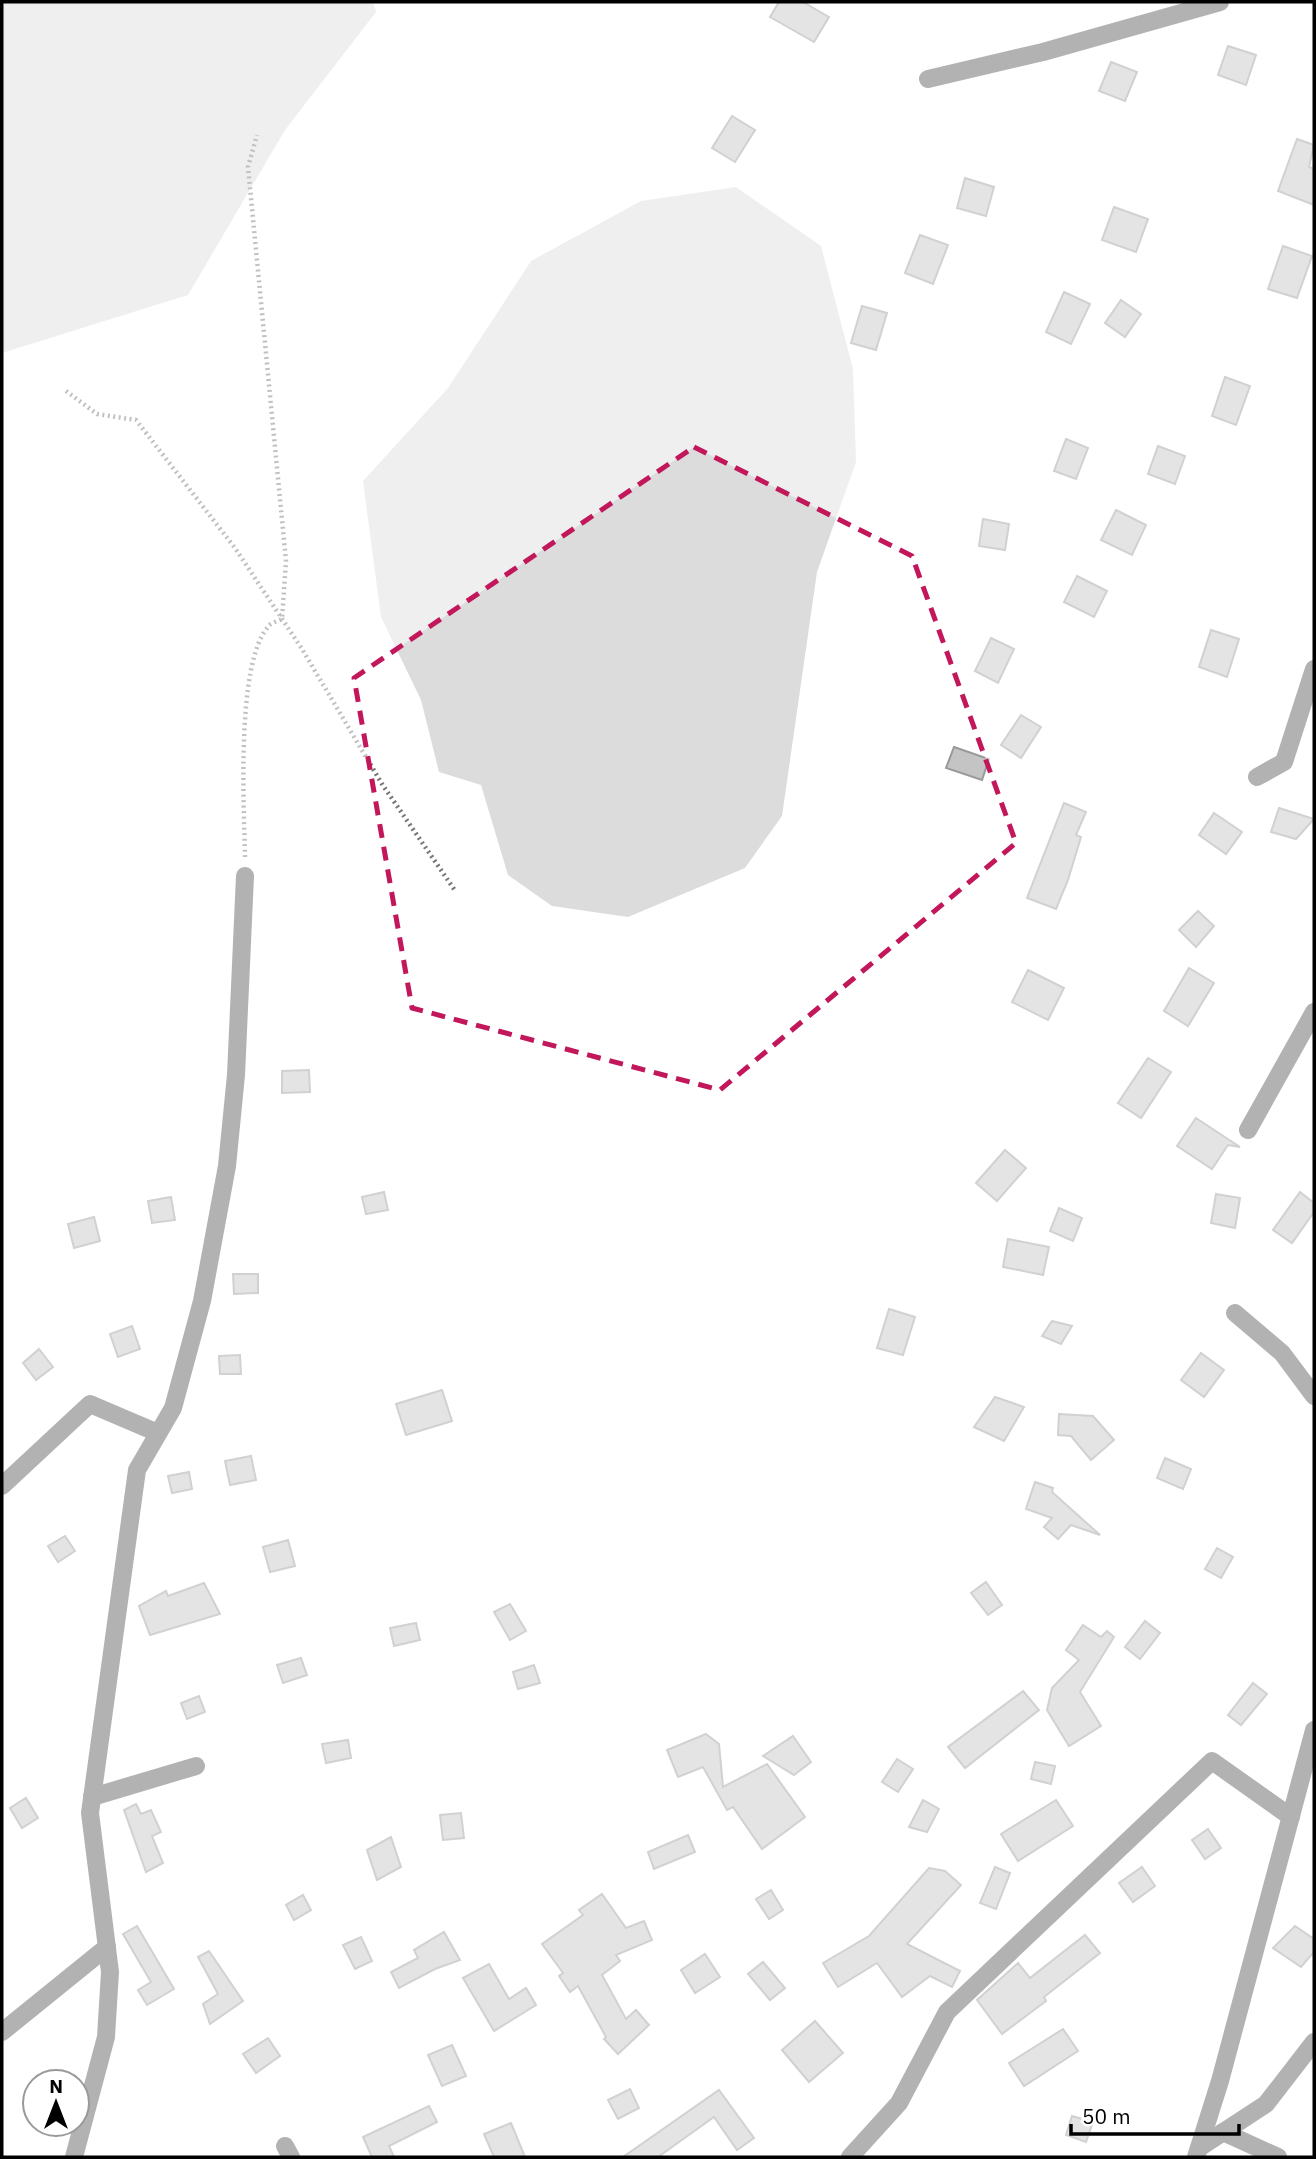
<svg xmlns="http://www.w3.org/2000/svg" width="1316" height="2159" font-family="'IBM Plex Sans',sans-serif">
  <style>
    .green { fill: #dcdcdc }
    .building { fill: #c4c4c4; stroke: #999; stroke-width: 2 }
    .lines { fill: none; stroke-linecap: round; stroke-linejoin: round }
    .path { stroke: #777; stroke-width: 4.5; stroke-dasharray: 2 3.5; stroke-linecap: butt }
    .minor { stroke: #555; stroke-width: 18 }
    .marked { fill: none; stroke: #c2185b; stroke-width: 5; stroke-dasharray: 14 9; stroke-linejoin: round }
  </style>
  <rect width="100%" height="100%" fill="#fff"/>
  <!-- green -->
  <g class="green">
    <path d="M2 2H373L376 12 285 130 188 295 2 353Z"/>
    <path d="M736 187 821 246 853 369 856 462 817 572 782 816 745 868 628 917 552 906 508 875 481 785 439 772 421 700 381 617 363 481 448 388 531 261 641 201Z"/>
  </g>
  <!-- building -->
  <g class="building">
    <path d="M779 2H803L829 17 814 42 770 17Z"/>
    <path d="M1228 46 1256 55 1246 85 1218 75Z"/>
    <path d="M1111 62 1137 72 1125 101 1099 91Z"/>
    <path d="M732 116 755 130 735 162 712 148Z"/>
    <path d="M1297 139 1314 145 1309 167 1314 169V205L1278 191Z"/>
    <path d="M965 178 994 187 986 216 957 208Z"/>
    <path d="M1114 207 1148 219 1136 252 1102 240Z"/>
    <path d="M920 235 948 245 933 284 905 273Z"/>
    <path d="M1283 246 1312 256 1297 298 1268 289Z"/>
    <path d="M1064 292 1090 304 1071 344 1046 332Z"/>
    <path d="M1121 300 1141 314 1125 337 1105 323Z"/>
    <path d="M862 306 887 313 876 350 851 343Z"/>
    <path d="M1225 377 1250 386 1236 425 1212 416Z"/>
    <path d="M1066 439 1088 448 1076 479 1054 471Z"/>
    <path d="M1158 446 1185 456 1175 484 1148 474Z"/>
    <path d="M1116 510 1146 525 1132 555 1101 540Z"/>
    <path d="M983 519 1009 524 1005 550 979 546Z"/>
    <path d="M1077 576 1107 591 1094 617 1064 602Z"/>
    <path d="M1211 630 1239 639 1227 677 1199 667Z"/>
    <path d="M991 638 1014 649 998 683 975 671Z"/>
    <path d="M1021 715 1041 727 1021 758 1001 745Z"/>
    <path d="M954 747 989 759 982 780 946 768Z"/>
    <path d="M1064 803 1086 812 1076 835 1081 837 1068 880 1056 909 1027 898Z"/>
    <path d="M1279 808 1314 819 1296 839 1271 832Z"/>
    <path d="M1214 813 1242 832 1226 854 1199 835Z"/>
    <path d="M1198 911 1214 926 1196 947 1179 930Z"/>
    <path d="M1189 968 1214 983 1188 1026 1164 1011Z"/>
    <path d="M1028 970 1064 988 1048 1020 1012 1002Z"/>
    <path d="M1148 1058 1171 1072 1141 1118 1118 1103Z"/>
    <path d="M309 1070 310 1092 282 1093V1071Z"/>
    <path d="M1196 1118 1240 1147 1228 1145 1212 1169 1177 1146Z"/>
    <path d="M1005 1150 1026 1168 997 1201 976 1183Z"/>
    <path d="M384 1192 388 1210 366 1214 362 1197Z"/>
    <path d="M1300 1192 1314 1203V1212L1292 1243 1273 1230Z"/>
    <path d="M1216 1194 1240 1198 1235 1228 1211 1223Z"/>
    <path d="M171 1197 175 1220 152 1223 148 1201Z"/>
    <path d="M1059 1208 1082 1218 1073 1241 1050 1231Z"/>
    <path d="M94 1217 100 1241 74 1248 68 1224Z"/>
    <path d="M1008 1239 1049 1247 1043 1275 1003 1267Z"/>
    <path d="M233 1274H258V1293L234 1294Z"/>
    <path d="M889 1309 915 1317 903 1355 877 1348Z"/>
    <path d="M1052 1321 1072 1326 1061 1344 1042 1336Z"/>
    <path d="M132 1326 140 1349 118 1357 110 1334Z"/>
    <path d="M39 1349 53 1367 36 1380 23 1363Z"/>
    <path d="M1201 1353 1224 1370 1204 1397 1181 1380Z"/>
    <path d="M240 1355 241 1374H220L219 1356Z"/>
    <path d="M442 1390 452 1421 406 1435 396 1404Z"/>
    <path d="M995 1397 1024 1407 1004 1441 974 1427Z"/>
    <path d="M1059 1414 1093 1416 1114 1440 1091 1460 1071 1436 1058 1435Z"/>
    <path d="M251 1456 256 1480 230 1485 225 1461Z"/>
    <path d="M1165 1458 1191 1469 1183 1489 1157 1478Z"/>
    <path d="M189 1472 192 1489 172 1493 168 1476Z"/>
    <path d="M1035 1482 1053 1488 1052 1492 1100 1535 1071 1525 1058 1539 1044 1527 1052 1518 1026 1509Z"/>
    <path d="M65 1536 75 1551 58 1562 48 1546Z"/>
    <path d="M288 1540 295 1566 270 1572 263 1547Z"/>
    <path d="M1217 1548 1233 1557 1221 1578 1205 1569Z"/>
    <path d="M986 1582 1002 1605 988 1615 971 1593Z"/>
    <path d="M204 1583 220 1614 150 1635 139 1606 166 1591 168 1596Z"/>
    <path d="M510 1604 526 1631 510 1640 494 1612Z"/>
    <path d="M1145 1621 1160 1633 1140 1659 1125 1647Z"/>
    <path d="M416 1623 420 1640 394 1646 390 1628Z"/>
    <path d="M1083 1625 1101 1637 1107 1631 1114 1637 1080 1692 1101 1726 1069 1746 1047 1710 1052 1688 1079 1660 1066 1650Z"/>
    <path d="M301 1658 307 1675 283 1683 277 1665Z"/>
    <path d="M534 1665 540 1683 518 1689 513 1672Z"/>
    <path d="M1253 1683 1267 1694 1241 1725 1228 1715Z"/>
    <path d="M1023 1691 1039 1710 965 1768 948 1747Z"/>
    <path d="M199 1696 205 1712 187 1719 181 1703Z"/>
    <path d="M706 1734 719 1744 723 1787 767 1764 805 1817 762 1849 733 1807 727 1810 703 1767 678 1777 667 1750Z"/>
    <path d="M793 1736 811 1762 794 1775 763 1756Z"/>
    <path d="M348 1740 351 1758 326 1763 322 1744Z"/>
    <path d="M897 1759 913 1769 898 1792 882 1782Z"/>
    <path d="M1035 1762 1055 1766 1051 1784 1031 1779Z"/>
    <path d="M26 1798 38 1818 22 1828 10 1808Z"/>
    <path d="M923 1800 939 1809 927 1832 909 1827Z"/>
    <path d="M1056 1800 1073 1826 1018 1861 1001 1834Z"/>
    <path d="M136 1804 141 1814 151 1810 161 1832 152 1836 163 1863 146 1872 124 1810Z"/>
    <path d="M461 1813 464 1838 443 1840 440 1815Z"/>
    <path d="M1208 1829 1221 1848 1205 1859 1192 1840Z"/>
    <path d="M688 1835 695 1852 654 1869 648 1852Z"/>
    <path d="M391 1837 401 1867 377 1880 367 1850Z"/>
    <path d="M995 1867 1010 1873 996 1909 980 1903Z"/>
    <path d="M1142 1867 1155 1886 1133 1902 1119 1883Z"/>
    <path d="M929 1868 945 1871 961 1885 907 1944 960 1971 952 1987 930 1976 902 1997 877 1963 838 1987 823 1963 869 1936Z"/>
    <path d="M771 1890 783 1910 769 1919 756 1899Z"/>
    <path d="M602 1894 626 1928 644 1921 652 1940 616 1955 620 1961 602 1975 626 2019 636 2010 649 2025 618 2054 604 2039 606 2037 578 1986 570 1992 559 1976 563 1973 542 1944 583 1915 579 1910Z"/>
    <path d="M303 1895 311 1910 294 1920 286 1905Z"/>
    <path d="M137 1926 174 1989 147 2005 138 1990 151 1982 123 1934Z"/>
    <path d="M1295 1926 1314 1939V1952L1301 1967 1273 1948Z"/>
    <path d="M444 1932 460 1960 435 1969 399 1988 391 1972 418 1958 414 1950Z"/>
    <path d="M1085 1935 1100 1953 1044 1997 1046 2001 1002 2034 977 2000 1018 1963 1030 1978Z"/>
    <path d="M361 1937 372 1961 355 1969 343 1945Z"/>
    <path d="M209 1951 243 2001 210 2024 203 2004 218 1994 198 1957Z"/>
    <path d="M705 1954 720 1977 695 1993 681 1970Z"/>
    <path d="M763 1962 785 1988 770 2000 748 1974Z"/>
    <path d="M489 1964 509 1999 526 1988 536 2005 494 2031 463 1978Z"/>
    <path d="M815 2021 843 2053 809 2082 782 2050Z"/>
    <path d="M1063 2029 1078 2051 1024 2086 1009 2063Z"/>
    <path d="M268 2038 280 2056 256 2073 243 2054Z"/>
    <path d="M452 2045 466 2076 442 2086 428 2055Z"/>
    <path d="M630 2089 639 2108 618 2119 608 2100Z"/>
    <path d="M719 2090 754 2138 737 2150 714 2117 658 2157H623Z"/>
    <path d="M429 2106 437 2122 389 2146 394 2157H372L363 2137Z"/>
    <path d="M1072 2116 1093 2122 1086 2142 1066 2135Z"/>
    <path d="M511 2123 525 2157H494L484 2134Z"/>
  </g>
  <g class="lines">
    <!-- path -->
    <g class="path">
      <path d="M66 391 97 414 136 420 235 548 302 649 382 784 456 892"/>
      <path d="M245 857C244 808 236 663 268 627 270 623 278 621 282 619L286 561 248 167 257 135"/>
    </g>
    <!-- minor -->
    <g class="minor">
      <path d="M928 79 1043 52 1220 2"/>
      <path d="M1257 777 1284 762 1314 669"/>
      <path d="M1248 1130 1314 1012"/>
      <path d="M1235 1313 1282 1353 1314 1396"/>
      <path d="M2 1486 90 1404 158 1433"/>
      <path d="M92 1797 196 1766"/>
      <path d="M2 2032 107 1947"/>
      <path d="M1223 2132 1278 2157"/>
      <path d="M285 2146 291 2157"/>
      <path d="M1199 2148 1266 2104 1314 2042"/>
      <path d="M74 2157 106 2037 110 1972 90 1813 137 1470 173 1408 202 1301 227 1166 236 1075 245 876"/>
      <path d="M850 2157 899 2103 947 2012 1212 1761 1291 1817"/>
      <path d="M1196 2157 1220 2081 1314 1730"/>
    </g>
  </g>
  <!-- marked area -->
  <path d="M0 0H1316V2159H0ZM694 447 912 556 1016 843 720 1090 412 1008 354 678Z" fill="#fff" fill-opacity=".55" fill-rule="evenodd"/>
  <path class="marked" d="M694 447 912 556 1016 843 720 1090 412 1008 354 678Z"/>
  <!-- border -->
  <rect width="1316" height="2159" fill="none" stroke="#000000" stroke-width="7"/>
  <!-- north arrow -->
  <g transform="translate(56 2103)"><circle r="33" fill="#ffffff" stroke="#999999" stroke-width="2"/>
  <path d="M0-5L12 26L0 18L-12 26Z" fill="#000000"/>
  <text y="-10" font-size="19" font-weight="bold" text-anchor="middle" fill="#000000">N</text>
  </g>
  <!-- scale -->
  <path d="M1071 2124v10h168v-10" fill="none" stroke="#000000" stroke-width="3.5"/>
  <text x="1082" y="2124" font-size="21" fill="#000000" stroke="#ffffff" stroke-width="5" paint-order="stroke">50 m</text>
</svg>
